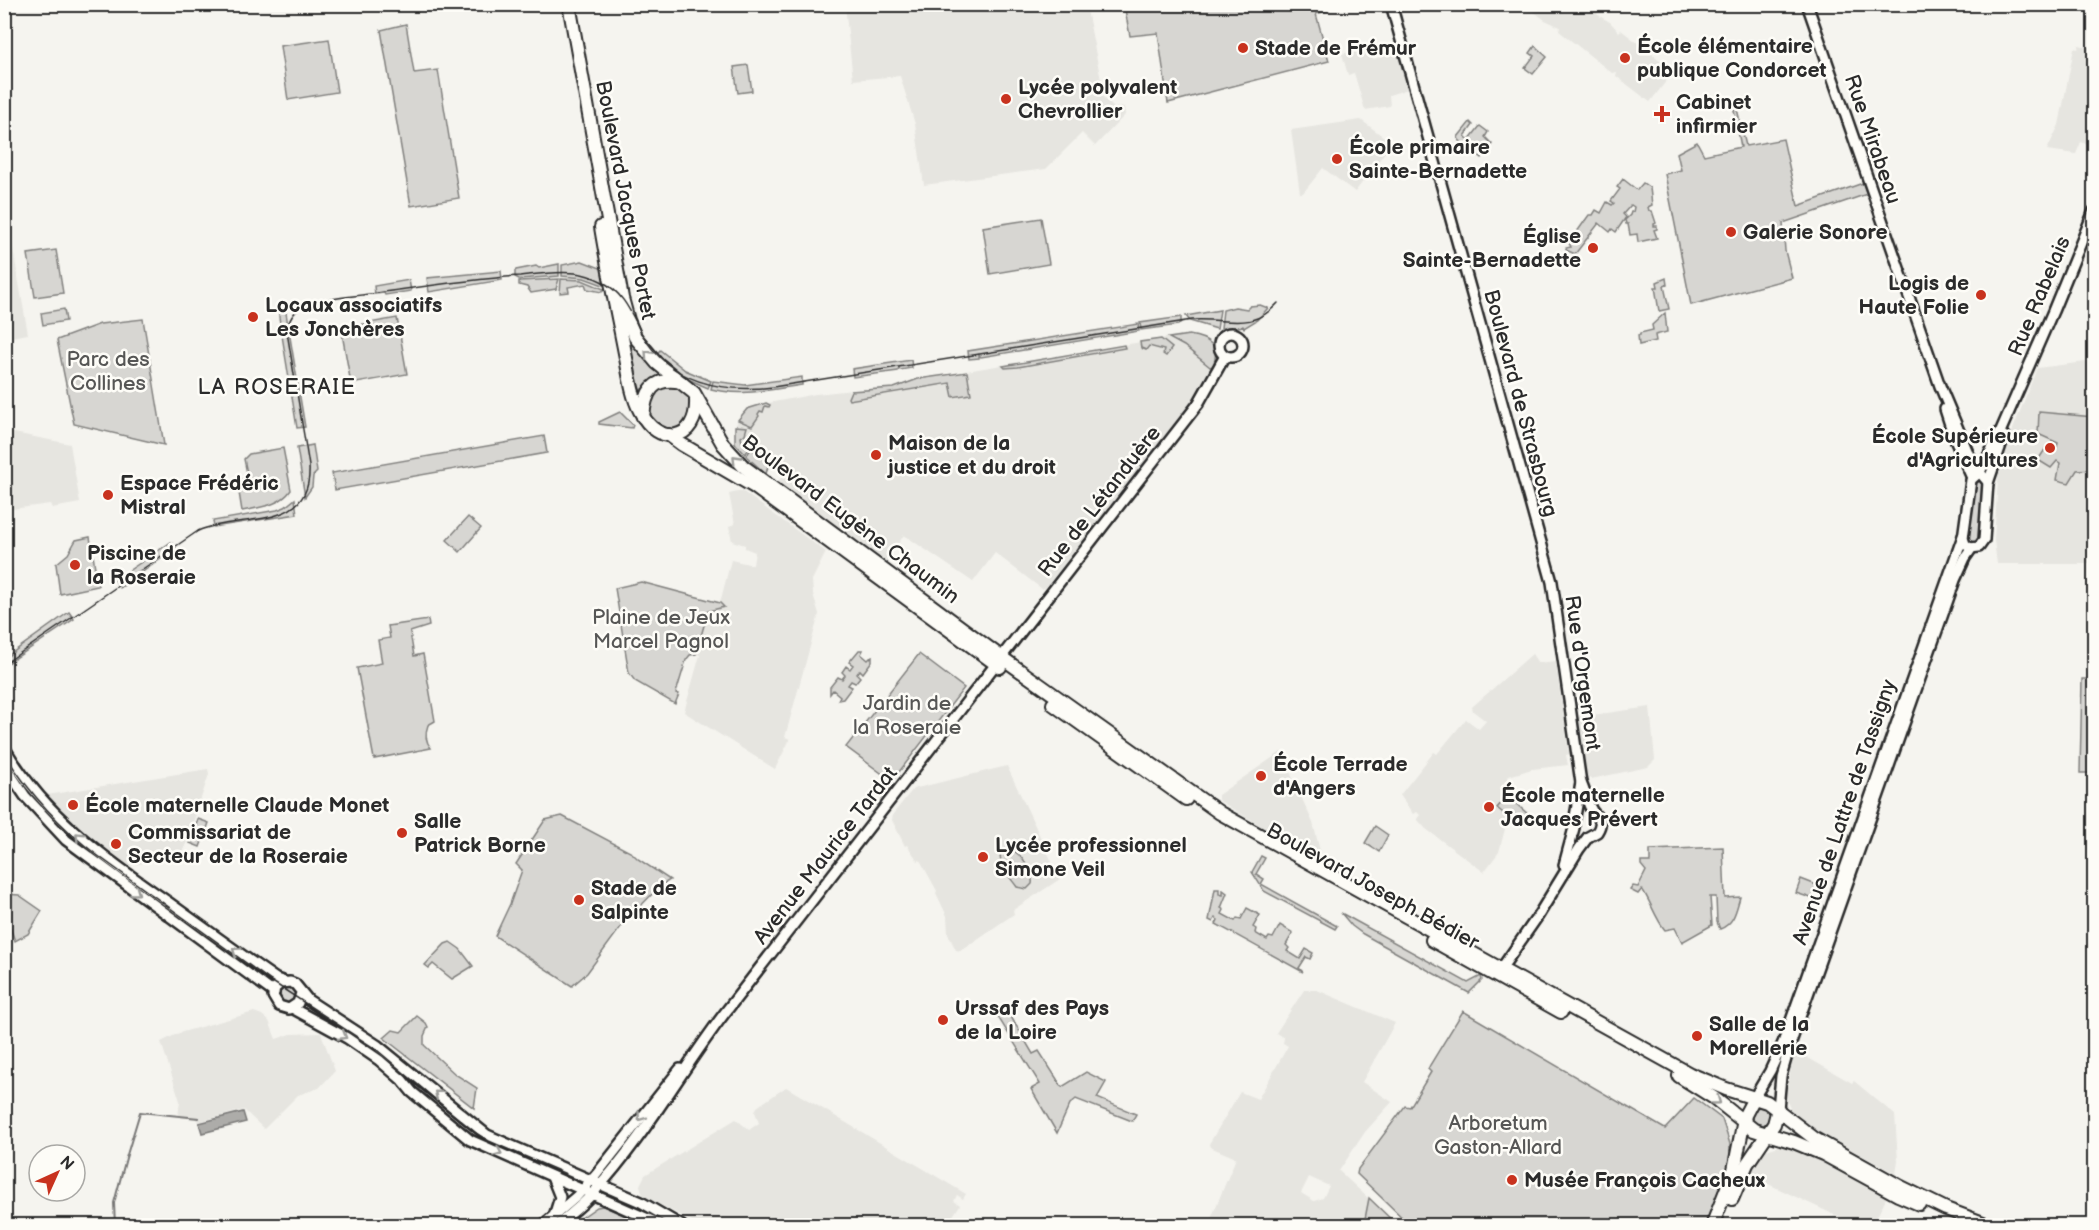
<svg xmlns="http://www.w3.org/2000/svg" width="2099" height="1230" font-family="'Balsamiq Sans',sans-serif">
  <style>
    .built { fill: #e6e5e0; fill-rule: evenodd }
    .green { fill: #d7d6d2; stroke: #81807e; stroke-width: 1.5 }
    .water { fill: #adaca9; stroke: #797877; stroke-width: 1.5 }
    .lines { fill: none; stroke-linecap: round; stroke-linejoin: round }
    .stream { stroke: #797877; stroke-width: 2 }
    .minor-casing { stroke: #2b2b2b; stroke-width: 14 }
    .major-casing { stroke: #2b2b2b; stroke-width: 16 }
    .minor { stroke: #fdfcf7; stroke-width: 9 }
    .major { stroke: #fdfcf7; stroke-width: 12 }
    .tram { stroke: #2b2b2b; stroke-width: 1.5 }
    .oneway { stroke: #9e9e9b }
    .poi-dot { fill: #c8321e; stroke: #fdfcf7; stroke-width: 2 }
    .labels { text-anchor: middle; stroke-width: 5; stroke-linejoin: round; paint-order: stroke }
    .poi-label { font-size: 21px; font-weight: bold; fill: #2b2b2b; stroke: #fdfcf7; text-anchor: start }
    .street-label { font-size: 21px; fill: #2b2b2b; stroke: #fdfcf7 }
    .park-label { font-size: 21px; fill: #565655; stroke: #fdfcf7 }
    .neighbourhood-label { font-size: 22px; letter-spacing: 1.5px; fill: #2b2b2b; stroke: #fdfcf7 }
  </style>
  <rect width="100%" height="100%" fill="#f5f4ef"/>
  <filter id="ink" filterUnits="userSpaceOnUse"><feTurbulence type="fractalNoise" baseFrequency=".0167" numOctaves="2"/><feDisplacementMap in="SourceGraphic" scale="12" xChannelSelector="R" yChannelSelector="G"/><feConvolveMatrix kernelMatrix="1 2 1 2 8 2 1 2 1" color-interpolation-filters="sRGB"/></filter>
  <g filter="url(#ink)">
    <!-- built -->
    <g class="built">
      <path d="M845 5H1086L1101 80 1095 82 1097 91 1114 108 1124 107 1125 115 1095 146 1082 133 1046 169 924 185 915 124 900 76 853 80Z"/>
      <path d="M1525 5H1588L1598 12 1597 14 1601 17 1610 22 1619 32 1621 30 1674 71 1650 102 1616 76 1617 72 1612 73 1559 31 1560 27 1545 20Z"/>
      <path d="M2094 38V147L2081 142 2076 154 2047 150 2059 125 2074 48 2078 49 2079 45 2093 48Z"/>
      <path d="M1369 46 1373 59 1398 53 1408 89 1389 95 1390 106 1365 110 1354 73 1348 75 1342 54Z"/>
      <path d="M1361 120 1392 143 1355 192 1323 168 1303 193H1300L1291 130Z"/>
      <path d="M10 232 28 334 5 338V233Z"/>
      <path d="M1183 335 1201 338 1210 343 1216 353 1213 366 1191 404 1046 587 1042 589 995 553 973 582 904 535 885 563 777 483 787 470 771 462 768 466 766 474 735 443V427L738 420 747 409 758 405 816 394 862 389 894 388 918 379Z"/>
      <path d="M2094 361V564H1997L1994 540 1999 465 2037 368Z"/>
      <path d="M4 431 70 444 80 503 52 508 50 504 5 510Z"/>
      <path d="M742 491 826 552 812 580 813 594 819 614 785 737 790 739 775 769 684 712 700 655 696 654 708 611 723 607 720 603 731 560 753 565 755 552 745 548V545L732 541 729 526 735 524 729 494Z"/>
      <path d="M1532 654 1538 663 1556 661 1569 754 1566 755 1568 765 1532 769 1509 776 1500 788 1531 815 1521 829 1507 821 1499 852 1484 872 1426 829 1417 819 1420 815 1417 812 1413 814 1400 795 1434 752 1437 754 1466 719 1479 729 1486 721 1473 711 1472 707Z"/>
      <path d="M1650 707 1655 760 1648 767 1591 779 1587 777 1578 717Z"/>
      <path d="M1281 752 1313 823 1321 855 1312 857 1218 800V795Z"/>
      <path d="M1007 766 1060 879 1013 910 1014 914 960 951 956 950 948 934 947 916 936 893 937 891 920 860 918 861 907 845 905 846 892 820 893 814 913 789Z"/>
      <path d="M208 769 209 774 182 856 127 866 75 825 47 795Z"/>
      <path d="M1304 990H1317L1395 1023 1362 1082 1392 1102 1365 1132 1339 1171 1397 1225 1208 1226 1236 1158 1210 1147 1209 1144 1240 1092 1258 1099 1288 1046 1283 1043 1284 1038 1276 1033ZM1309 1177 1329 1186 1323 1198 1314 1201 1301 1193Z"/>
      <path d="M254 1012 262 1015 269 1021 276 1039 291 1034 321 1033 335 1071 319 1088 298 1095 264 1129 244 1110 198 1122 196 1119 178 1117 180 1101 161 1042 179 1033Z"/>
      <path d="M1796 1051 1852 1083 1854 1081 1895 1115 1898 1161 1896 1174 1806 1125 1792 1113 1786 1099 1791 1067Z"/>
      <path d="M786 1087 966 1194 963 1199 957 1195 954 1201 960 1205 947 1225H699L646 1197 642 1193 640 1185 645 1175 736 1119 749 1130 759 1123 755 1112 757 1107Z"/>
      <path d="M1779 1146 1804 1153 1886 1198 1873 1225H1856L1749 1175 1766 1150Z"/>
    </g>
    <!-- green -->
    <g class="green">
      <path d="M1124 5H1328L1329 10 1316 14 1329 61 1168 103 1158 33 1130 36Z"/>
      <path d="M406 24 414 73 438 70 459 198 411 206 381 30Z"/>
      <path d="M329 39 337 92 288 100 280 46Z"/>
      <path d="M1535 46 1547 57 1533 74 1525 68 1534 56 1530 53Z"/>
      <path d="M748 65 752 91 738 93 734 67Z"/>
      <path d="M1737 109 1746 146 1783 139 1798 206 1863 183 1867 194 1783 223 1785 251 1792 278 1691 305 1665 174 1681 170 1677 153 1697 142 1704 155 1741 147 1734 110Z"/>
      <path d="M1470 122 1473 125 1465 136 1469 140 1480 126 1488 132 1485 137 1492 144 1482 158 1459 140 1458 137Z"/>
      <path d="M1623 179 1637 190 1643 183 1650 188 1652 205 1648 207 1649 211H1652L1656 223 1654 224V226H1657V229L1654 230 1657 238 1638 242 1637 234 1630 235 1628 224H1626L1625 220 1630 215 1631 212H1633L1634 207 1631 205 1623 214 1626 217 1616 232 1612 229 1610 232 1599 223 1575 254 1566 250V248L1571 247 1569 243 1589 215H1593L1596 210 1601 213 1607 202 1612 205 1614 203 1611 201 1620 189 1617 187Z"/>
      <path d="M1041 218 1049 264 990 274 983 227Z"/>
      <path d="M56 250 63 293 35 297 28 254Z"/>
      <path d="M582 261 603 269 606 286 584 278 562 276V265Z"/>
      <path d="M559 264V276L519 279 515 277V271L516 270 536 266 539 268Z"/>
      <path d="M501 271 502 280 429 292 427 278Z"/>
      <path d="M1666 278 1667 285 1664 286 1669 309 1659 311 1655 287H1658L1657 282Z"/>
      <path d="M559 279 556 289 531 293 527 287 519 285V281Z"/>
      <path d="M561 279 582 280 604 289 602 292 587 289 585 284 568 287 569 292 560 293Z"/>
      <path d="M409 280 411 291 385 295 384 293 375 294 374 286Z"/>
      <path d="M1260 305 1268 308 1257 320 1244 328 1243 326 1232 328H1221L1223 310 1235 307 1247 309 1250 306Z"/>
      <path d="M285 307 305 427 297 428 279 317V308Z"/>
      <path d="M64 309 66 321 43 325 41 313Z"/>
      <path d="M1220 310 1217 329 1190 321 1186 316Z"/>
      <path d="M1665 313 1667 332 1655 335 1656 341 1639 345 1638 335H1640V333L1653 330 1652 325Z"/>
      <path d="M1181 317V322L1178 325 1141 330 1140 323Z"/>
      <path d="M397 318 407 374 351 384 341 328Z"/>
      <path d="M624 318 663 374 662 376 639 391 637 390Z"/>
      <path d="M143 319 164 445 74 424 57 340 100 324Z"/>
      <path d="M1138 324 1139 331 981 357 979 355V358L969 359 968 351Z"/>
      <path d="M1189 335C1208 338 1221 345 1213 366L1210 367 1184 346 1169 338Z"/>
      <path d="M1161 339 1172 348 1166 356 1163 354 1164 350 1149 346 1146 350 1141 348 1140 342Z"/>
      <path d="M1124 345 1125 348 1018 367 1005 368 1003 366Z"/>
      <path d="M660 350 685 370 711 381 708 388 681 376 655 356Z"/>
      <path d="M911 360 912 368 900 370 899 368 898 371 853 377 852 369Z"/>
      <path d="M967 372 971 394 953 397 950 383 849 400 848 398 851 391 894 388 918 379Z"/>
      <path d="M802 377V385C771 389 743 397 711 389L713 381 745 385Z"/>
      <path d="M664 385 680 387C697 405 695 407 684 428L664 432 649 419 648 399Z"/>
      <path d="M766 403 770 405 769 407 765 406 763 412 760 411 758 414 759 416 752 426 738 420 747 409Z"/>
      <path d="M620 412 633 425 632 428 599 424V422Z"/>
      <path d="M2039 412 2094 417V469L2077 470 2069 483 2057 480 2060 463 2057 461 2051 468 2038 460 2046 448 2057 447 2058 443 2038 434Z"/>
      <path d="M735 426 747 427 745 434 741 437 742 442 750 447 745 454 735 443Z"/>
      <path d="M544 436 547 453 335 490 332 473Z"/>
      <path d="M313 445 317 472 313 476 312 487 305 497 297 448Z"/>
      <path d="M283 448 291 490C280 506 260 507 242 511L237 480 248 478 244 459 249 454Z"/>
      <path d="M751 449 771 462 768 466 766 474 746 456Z"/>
      <path d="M1978 481H1981L1983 485 1980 538 1974 544 1968 542 1966 536 1976 483Z"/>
      <path d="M295 499 297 514 214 527 213 521 277 510 285 507Z"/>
      <path d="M468 517 481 528 460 552 447 540Z"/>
      <path d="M90 537 98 586 60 594 56 564 68 554 76 540Z"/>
      <path d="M171 542 176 548 120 588 115 580Z"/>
      <path d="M641 582 720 603 724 607 708 611 696 654 690 655 686 660 676 693 679 694 675 704 635 681 629 673 615 588Z"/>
      <path d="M69 612 74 619 5 665V658Z"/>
      <path d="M428 620 429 626 410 632 414 656 423 654 435 721 428 725C425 733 425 741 431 748L374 759 357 668 382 663 378 640 390 638 388 626Z"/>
      <path d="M859 650H863L861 654 868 660 872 656V661L863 673 860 670 857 674 860 677 855 683 851 681 848 685 852 687 843 699 838 700 840 696 833 690 830 694V687L838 677 842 679 845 675 842 672 846 666 850 669 853 665 849 662Z"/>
      <path d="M919 654 964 688 892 781 846 747Z"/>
      <path d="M2082 679H2094V773H2080Z"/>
      <path d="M1507 796 1529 815 1519 826 1497 808Z"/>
      <path d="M562 816 632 853 638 859 670 880 660 886 623 924 587 973 572 986 495 936 510 904 522 870 516 864 545 820Z"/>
      <path d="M198 819 209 823 200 847 190 843Z"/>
      <path d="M1375 826 1388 835 1379 852 1365 843Z"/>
      <path d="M1723 847 1725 898 1740 897C1736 911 1734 924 1720 929L1717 922 1716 897H1710L1712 925 1682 942 1675 928 1665 930C1655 918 1651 902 1642 889L1638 894 1630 890 1633 886 1638 887 1646 871 1641 865V862H1650V850Z"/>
      <path d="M1010 848C1020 853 1034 872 1032 884L1027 889 1017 887C1010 877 995 862 1002 850Z"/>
      <path d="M1261 856 1265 858 1256 874 1264 879 1261 884 1335 925 1337 926 1335 929 1264 891 1252 872Z"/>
      <path d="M1801 879 1824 888 1820 901 1796 893Z"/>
      <path d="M1215 889H1219V894L1223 895V890L1227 893 1221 908 1224 910 1222 914 1235 921 1237 918 1241 919 1247 908 1260 915 1253 927 1256 929 1255 933 1267 940 1269 937 1273 938 1280 925 1293 933 1286 945 1289 948 1287 951 1300 959 1306 949 1313 953 1310 959 1306 957 1299 968 1303 972 1216 924 1218 920 1215 918 1213 922 1209 920Z"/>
      <path d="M5 894 19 895 42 911 28 934 15 941 5 914Z"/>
      <path d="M165 904 270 980 267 983 163 908Z"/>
      <path d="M1341 913 1468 983 1481 976 1482 980 1469 993 1363 934 1352 926Z"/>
      <path d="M450 942 460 949 473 966 452 979 433 964 429 968 425 965 445 944Z"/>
      <circle cx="288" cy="995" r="9"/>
      <path d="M308 1004 373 1045 418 1083 414 1087 382 1059 304 1009Z"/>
      <path d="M1007 1010 1033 1054 1039 1051 1062 1087 1086 1072 1106 1082 1097 1098 1136 1114 1132 1121 1076 1099 1070 1104 1057 1133 1031 1089 1040 1084 998 1017Z"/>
      <path d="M1463 1011 1665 1129 1694 1098 1722 1119 1730 1144 1729 1177 1709 1225 1538 1226 1534 1224 1532 1226 1410 1225 1357 1174 1358 1169 1405 1106 1410 1107 1431 1072 1428 1069 1430 1065Z"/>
      <path d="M417 1016 426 1023 428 1027 424 1036V1045L455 1074 477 1088 474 1108 384 1038 393 1030 401 1032Z"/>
      <circle cx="1761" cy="1116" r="9"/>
      <path d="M460 1120 478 1133 575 1177 573 1182 489 1146 456 1124Z"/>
      <path d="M1369 1198 1397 1225H1378L1370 1223 1369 1225H1359V1223L1364 1224Z"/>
      <path d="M603 1206 647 1225H571L597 1207Z"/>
    </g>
    <!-- water -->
    <path class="water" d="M243 1112 246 1122 202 1133 199 1123Z"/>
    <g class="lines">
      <!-- stream -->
      <path class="stream" d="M115 1226 114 1203 126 1158 140 1112 199 1118"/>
      <!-- minor casing -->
      <g class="minor-casing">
        <g id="minor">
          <path d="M1391 4 1552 582 1581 783C1585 791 1586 799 1590 807 1594 818 1606 817 1597 832L1588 837 1579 849 1538 916 1501 969"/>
          <path d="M1807 4 1940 386 1969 455 1977 469 1988 482 1984 540 1979 547 1970 548 1965 544 1963 538 1971 480 1980 472 1998 437 2053 311 2094 211"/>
          <circle cx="1231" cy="345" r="12"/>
          <path d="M1945 409 1955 440 1972 478"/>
          <path d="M1988 483 2004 436"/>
          <path d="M4 747C45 817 104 857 168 902 204 928 240 954 276 979L285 982"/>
          <path d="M4 765 25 796 66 840 274 993"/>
          <path d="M1564 865 1574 828V822L1581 783"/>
          <path d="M301 993 298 1003 289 1009 279 1006 273 996 275 988 281 983 290 982 295 984 308 1000 377 1045 487 1135 641 1202 682 1226"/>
          <path d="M292 1008 347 1038 379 1060 402 1080 412 1092 470 1140 664 1226"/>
          <path d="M1754 1098 1770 1071 1783 1043 1963 536"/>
          <path d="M1778 1109 1781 1076 1790 1045 1955 580 1965 558 1972 548"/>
          <path d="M552 1177 560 1197 555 1213"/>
          <path d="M542 1226 577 1196 596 1175 680 1069"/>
          <path d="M556 1226C569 1215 583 1205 594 1192 644 1138 680 1072 724 1014L1198 404 1225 356"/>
        </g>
      </g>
      <!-- major casing -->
      <g class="major-casing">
        <g id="major">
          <path d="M569 4 622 298 628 320 635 337 657 363 694 393 723 444 743 466 1001 657 1220 813 1690 1074 1726 1089 1767 1102 1815 1139 1901 1187 1946 1209 1991 1226"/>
          <path d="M601 227C608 270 617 312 625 353 629 372 631 394 640 411 658 448 698 442 696 400"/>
          <path d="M643 417C645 392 653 376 681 382"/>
          <path d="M669 435 681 444 753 486 1000 667"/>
          <path d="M1053 704 1186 799"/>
          <path d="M1432 940 1561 1012"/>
          <path d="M1679 1076 1714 1098 1754 1130 1794 1142 1823 1154 1898 1195 1919 1204"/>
          <path d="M1732 1199 1747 1164 1774 1124 1778 1109"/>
          <path d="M1712 1226 1734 1170 1745 1115 1754 1098"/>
        </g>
      </g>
      <!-- minor -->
      <use href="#minor" class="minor"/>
      <!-- major -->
      <use href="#major" class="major"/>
      <!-- tram -->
      <g class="tram">
        <path d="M1509 5V4"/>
        <path d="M4 664 198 531C238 513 313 533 309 466L287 332C288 321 293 312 303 306 318 299 353 296 370 294 420 287 470 279 520 276 538 274 557 271 575 273 584 274 593 277 601 281 624 293 631 313 642 334 670 383 722 393 773 387L1192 320C1226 317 1251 333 1278 303"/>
        <path d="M4 753C29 793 60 827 97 855L271 981 377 1050 474 1132 489 1141 566 1174"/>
      </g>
    </g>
    <!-- one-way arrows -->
    <defs><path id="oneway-chevron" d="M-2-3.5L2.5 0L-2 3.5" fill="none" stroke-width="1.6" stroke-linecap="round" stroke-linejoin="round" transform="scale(1.5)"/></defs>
    <g class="oneway">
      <use href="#oneway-chevron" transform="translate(648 354) rotate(-132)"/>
      <use href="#oneway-chevron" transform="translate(736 459) rotate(-134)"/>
      <use href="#oneway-chevron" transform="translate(79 836) rotate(-135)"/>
      <use href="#oneway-chevron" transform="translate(136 892) rotate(36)"/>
      <use href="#oneway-chevron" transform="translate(236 951) rotate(-144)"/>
      <use href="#oneway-chevron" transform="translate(343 1036) rotate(31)"/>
      <use href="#oneway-chevron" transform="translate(438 1094) rotate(-140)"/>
      <use href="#oneway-chevron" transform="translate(1717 1101) rotate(36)"/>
      <use href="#oneway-chevron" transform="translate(641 1117) rotate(126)"/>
      <use href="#oneway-chevron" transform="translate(498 1152) rotate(24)"/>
    </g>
  </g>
  <!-- markers -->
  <g class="poi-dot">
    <circle cx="1243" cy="48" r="6"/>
    <circle cx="1625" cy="58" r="6"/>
    <circle cx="1006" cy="99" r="6"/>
    <path d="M1659 105h6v6h6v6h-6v6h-6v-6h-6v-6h6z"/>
    <circle cx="1337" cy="159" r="6"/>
    <circle cx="1731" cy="232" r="6"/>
    <circle cx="1593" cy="248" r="6"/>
    <circle cx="1981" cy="295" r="6"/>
    <circle cx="253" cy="317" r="6"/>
    <circle cx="2050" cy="448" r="6"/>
    <circle cx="876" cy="455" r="6"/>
    <circle cx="108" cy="495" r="6"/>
    <circle cx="75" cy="565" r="6"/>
    <circle cx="1261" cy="776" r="6"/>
    <circle cx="73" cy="805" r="6"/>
    <circle cx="1489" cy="807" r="6"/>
    <circle cx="402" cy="833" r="6"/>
    <circle cx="116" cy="844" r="6"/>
    <circle cx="983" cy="857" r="6"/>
    <circle cx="579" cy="900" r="6"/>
    <circle cx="943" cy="1020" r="6"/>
    <circle cx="1697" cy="1036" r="6"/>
    <circle cx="1512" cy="1180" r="6"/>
  </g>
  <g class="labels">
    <!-- poi labels -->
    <g class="poi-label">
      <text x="1637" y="53">École élémentaire<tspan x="1637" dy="24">publique Condorcet</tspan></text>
      <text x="1255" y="55">Stade de Frémur</text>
      <text x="1018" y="94">Lycée polyvalent<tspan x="1018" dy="24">Chevrollier</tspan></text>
      <text x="1676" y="109">Cabinet<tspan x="1676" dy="24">infirmier</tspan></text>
      <text x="1349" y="154">École primaire<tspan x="1349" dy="24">Sainte-Bernadette</tspan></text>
      <text x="1743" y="239">Galerie Sonore</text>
      <text x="1581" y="243" text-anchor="end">Église<tspan x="1581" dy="24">Sainte-Bernadette</tspan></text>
      <text x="1969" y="290" text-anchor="end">Logis de<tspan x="1969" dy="24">Haute Folie</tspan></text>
      <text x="265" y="312">Locaux associatifs<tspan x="265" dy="24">Les Jonchères</tspan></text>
      <text x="2038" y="443" text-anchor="end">École Supérieure<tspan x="2038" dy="24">d'Agricultures</tspan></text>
      <text x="888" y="450">Maison de la<tspan x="888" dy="24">justice et du droit</tspan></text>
      <text x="120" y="490">Espace Frédéric<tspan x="120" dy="24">Mistral</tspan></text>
      <text x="87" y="560">Piscine de<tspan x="87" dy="24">la Roseraie</tspan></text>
      <text x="1273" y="771">École Terrade<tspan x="1273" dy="24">d'Angers</tspan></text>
      <text x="1501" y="802">École maternelle<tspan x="1501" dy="24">Jacques Prévert</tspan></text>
      <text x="85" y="812">École maternelle Claude Monet</text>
      <text x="414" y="828">Salle<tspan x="414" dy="24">Patrick Borne</tspan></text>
      <text x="128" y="839">Commissariat de<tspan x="128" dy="24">Secteur de la Roseraie</tspan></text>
      <text x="995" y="852">Lycée professionnel<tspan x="995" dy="24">Simone Veil</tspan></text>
      <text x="591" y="895">Stade de<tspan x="591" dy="24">Salpinte</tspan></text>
      <text x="955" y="1015">Urssaf des Pays<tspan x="955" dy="24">de la Loire</tspan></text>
      <text x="1709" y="1031">Salle de la<tspan x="1709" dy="24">Morellerie</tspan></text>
      <text x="1524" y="1187">Musée François Cacheux</text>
    </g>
    <!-- street labels -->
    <g class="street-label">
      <text transform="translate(1873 139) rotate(71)" y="7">Rue Mirabeau</text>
      <text transform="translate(626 200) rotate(79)" y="7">Boulevard Jacques Portet</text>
      <text transform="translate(2039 296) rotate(-67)" y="7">Rue Rabelais</text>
      <text transform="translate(1521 403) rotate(75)" y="7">Boulevard de Strasbourg</text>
      <text transform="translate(1099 501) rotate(-52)" y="7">Rue de Létanduère</text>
      <text transform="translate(851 519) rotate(37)" y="7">Boulevard Eugène Chaumin</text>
      <text transform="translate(1583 673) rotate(82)" y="7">Rue d'Orgemont</text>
      <text transform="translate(1844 812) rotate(-71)" y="7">Avenue de Lattre de Tassigny</text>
      <text transform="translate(825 855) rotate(-52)" y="7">Avenue Maurice Tardat</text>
      <text transform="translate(1373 886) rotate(29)" y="7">Boulevard Joseph Bédier</text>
    </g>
    <!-- park labels -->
    <g class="park-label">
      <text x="108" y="366">Parc des<tspan x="108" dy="24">Collines</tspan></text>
      <text x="661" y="624">Plaine de Jeux<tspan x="661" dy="24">Marcel Pagnol</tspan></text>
      <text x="907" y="710">Jardin de<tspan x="907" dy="24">la Roseraie</tspan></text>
      <text x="1498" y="1130">Arboretum<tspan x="1498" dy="24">Gaston-Allard</tspan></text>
    </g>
    <!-- neighbourhood labels -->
    <g class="neighbourhood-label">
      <text x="277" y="394">LA ROSERAIE</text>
    </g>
  </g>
  <!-- margin -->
  <rect width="2099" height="1230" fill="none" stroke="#fdfcf7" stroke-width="24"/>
  <rect x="12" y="12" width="2075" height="1206" fill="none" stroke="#2b2b2b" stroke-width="2" filter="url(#ink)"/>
  <!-- north arrow -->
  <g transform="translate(57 1173) rotate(45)"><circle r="28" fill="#fdfcf7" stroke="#a9a8a5" stroke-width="1.5"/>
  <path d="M0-4.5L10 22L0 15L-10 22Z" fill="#c8321e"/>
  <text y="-9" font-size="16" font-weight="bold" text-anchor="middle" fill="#2b2b2b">N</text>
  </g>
</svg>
